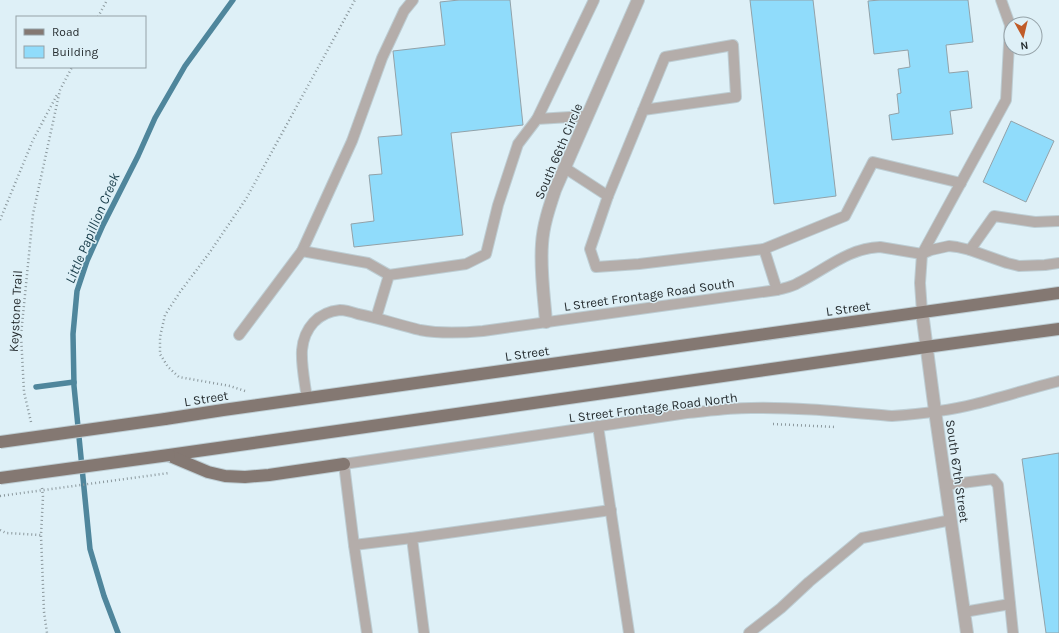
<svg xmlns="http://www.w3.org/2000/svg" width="1059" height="633" font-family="Karla,sans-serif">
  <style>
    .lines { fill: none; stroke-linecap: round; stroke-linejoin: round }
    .stream { stroke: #4f869c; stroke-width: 5.5 }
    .building { fill: #90dcfb; stroke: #92a2a9 }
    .service-casing { stroke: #bdcdd3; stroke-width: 12 }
    .minor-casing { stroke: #bdcdd3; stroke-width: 14 }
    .tertiary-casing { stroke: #bdcdd3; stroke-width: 14 }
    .primary-casing { stroke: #bdcdd3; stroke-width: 14 }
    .path { stroke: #8b989d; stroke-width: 2.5; stroke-dasharray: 1 3; stroke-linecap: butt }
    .service { stroke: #b4adaa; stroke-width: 10 }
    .minor { stroke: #b4adaa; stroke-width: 12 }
    .tertiary { stroke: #b4adaa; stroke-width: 12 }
    .primary { stroke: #847872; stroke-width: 12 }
    .primary-bridge-casing { stroke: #bdcdd3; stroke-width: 14; stroke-linecap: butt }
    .path-bridge { stroke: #8b989d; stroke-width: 2.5; stroke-dasharray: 1 3; stroke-linecap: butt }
    .primary-bridge { stroke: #847872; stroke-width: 12 }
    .labels { text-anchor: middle; stroke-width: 3; stroke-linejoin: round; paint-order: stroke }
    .street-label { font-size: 13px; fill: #272e31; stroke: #def0f7 }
    .water-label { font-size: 14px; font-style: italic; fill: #183c49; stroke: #def0f7 }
  </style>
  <rect width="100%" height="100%" fill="#def0f7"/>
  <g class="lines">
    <!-- stream -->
    <g class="stream">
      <path d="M36 387 74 382"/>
      <path d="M118 633 104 596 90 549 74 386 73 334 77 291 87 261 103 225 138 156 155 118 185 66 233 0"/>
    </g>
  </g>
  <!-- building -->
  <g class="building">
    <path d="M459 0H510L523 125 451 133 463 235 354 247 351 224 374 221 369 175 382 174 378 137 402 135 393 51 445 45 440 2Z"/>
    <path d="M750 0H813L836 196 774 204Z"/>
    <path d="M880 0H968L973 42 946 45 949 73 968 71 972 108 950 111 953 134 892 140 889 115 899 113 897 94 901 93 898 69 910 67 908 50 874 54 868 1Z"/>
    <path d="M1011 121 1054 141 1026 202 983 182Z"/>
    <path d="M1059 453V633H1046L1022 459Z"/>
  </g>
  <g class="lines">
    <!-- service casing -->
    <g class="service-casing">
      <g id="service">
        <path d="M537 119 594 0"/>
        <path d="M565 168 608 196 590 249 596 267 639 264 764 249 777 290"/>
        <path d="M608 196 665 57 733 45 736 97 643 110"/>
        <path d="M764 249 845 216 873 162 961 183"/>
        <path d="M970 250 994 216 1035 222 1059 221"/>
        <path d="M389 275 368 263 302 251 352 141 382 58 404 11 413 0"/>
        <path d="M922 312 920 283 922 254 1006 100 1010 25 1001 0"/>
        <path d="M376 318 389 275 466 264 486 254 498 205 518 144 537 119 587 116"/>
        <path d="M239 335 302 251"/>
        <path d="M307 399C305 383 301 366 302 350 304 328 318 312 340 310 346 310 352 312 358 314 379 318 399 325 420 330 441 334 462 333 483 331L777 290C784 288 792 287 798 283 825 270 848 248 880 247L922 254 931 250 949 246 957 247 970 250 1007 263 1019 266 1045 265 1059 263"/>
        <path d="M598 426 629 633"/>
        <path d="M946 485 993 479 998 485 1013 633"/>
        <path d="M412 538 354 545 344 464 687 413C708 411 729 408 751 408 798 407 845 412 892 416 920 414 948 411 975 404 1003 397 1031 388 1059 381"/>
        <path d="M354 545 367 633"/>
        <path d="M964 612 1010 604"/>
        <path d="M424 633 412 538 611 510"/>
        <path d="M749 633 781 608 809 582 862 538 951 520"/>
      </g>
    </g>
    <!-- minor casing -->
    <g class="minor-casing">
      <path id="minor" d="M546 322C544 296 540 270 542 244 543 226 549 208 555 190L638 0"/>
    </g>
    <!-- tertiary casing -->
    <g class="tertiary-casing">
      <path id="tertiary" d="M922 312 935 411 967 633"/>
    </g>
    <!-- primary casing -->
    <g class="primary-casing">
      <g id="primary">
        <path d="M165 419 223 410 1059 293"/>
        <path d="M169 455 926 347 1059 329"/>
        <path d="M170 456 208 472 225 476 245 477 269 475 344 464"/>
      </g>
    </g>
    <!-- path -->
    <g class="path">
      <path d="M98 17 107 0"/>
      <path d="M0 220 33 140 58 93"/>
      <path d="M245 391 230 386 179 377 168 367 160 354V337L165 315 180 292 210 252 246 199 355 0"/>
      <path d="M31 422 24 392 21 335 33 214 60 90 72 67"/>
      <path d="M773 424 836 427"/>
      <path d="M42 488 43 497 41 535 44 612 47 633"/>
      <path d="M0 530 6 533 41 535"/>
    </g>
    <!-- service -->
    <use href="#service" class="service"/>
    <!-- minor -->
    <use href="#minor" class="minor"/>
    <!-- tertiary -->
    <use href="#tertiary" class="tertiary"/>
    <!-- primary -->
    <use href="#primary" class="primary"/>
    <!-- primary-bridge casing -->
    <g class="primary-bridge-casing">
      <g id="primary-bridge">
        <path d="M0 442 165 419"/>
        <path d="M0 478 169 455"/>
      </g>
    </g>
    <!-- path-bridge -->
    <path class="path-bridge" d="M0 496 169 473"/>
    <!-- primary-bridge -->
    <use href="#primary-bridge" class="primary-bridge"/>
  </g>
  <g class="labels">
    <!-- street labels -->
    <g class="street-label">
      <text transform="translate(558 151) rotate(-67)" y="5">South 66th Circle</text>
      <text transform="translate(649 294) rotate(-8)" y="5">L Street Frontage Road South</text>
      <text transform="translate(848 308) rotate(-8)" y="5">L Street</text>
      <text transform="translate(15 311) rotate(-87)" y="5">Keystone Trail</text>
      <text transform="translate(527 353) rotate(-8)" y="5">L Street</text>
      <text transform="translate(206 398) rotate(-9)" y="5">L Street</text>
      <text transform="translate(653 407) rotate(-7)" y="5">L Street Frontage Road North</text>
      <text transform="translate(958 471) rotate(82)" y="5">South 67th Street</text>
    </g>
    <!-- water labels -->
    <g class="water-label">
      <text transform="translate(92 228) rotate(-67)" y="5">Little Papillion Creek</text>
    </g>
  </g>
  <!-- legend -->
  <rect x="16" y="16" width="130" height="52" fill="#def0f7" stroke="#95a2a8"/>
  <rect x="24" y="29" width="20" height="6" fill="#847872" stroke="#95a2a8"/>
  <text x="52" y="36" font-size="12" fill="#272e31">Road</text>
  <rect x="24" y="46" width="20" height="12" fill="#90dcfb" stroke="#95a2a8"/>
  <text x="52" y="56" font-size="12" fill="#272e31">Building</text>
  <!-- north arrow -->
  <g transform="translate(1023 36) rotate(172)"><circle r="19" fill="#def0f7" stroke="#95a2a8"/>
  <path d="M0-3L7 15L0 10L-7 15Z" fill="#c05b28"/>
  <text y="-6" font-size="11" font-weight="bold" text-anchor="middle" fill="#272e31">N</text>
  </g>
</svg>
